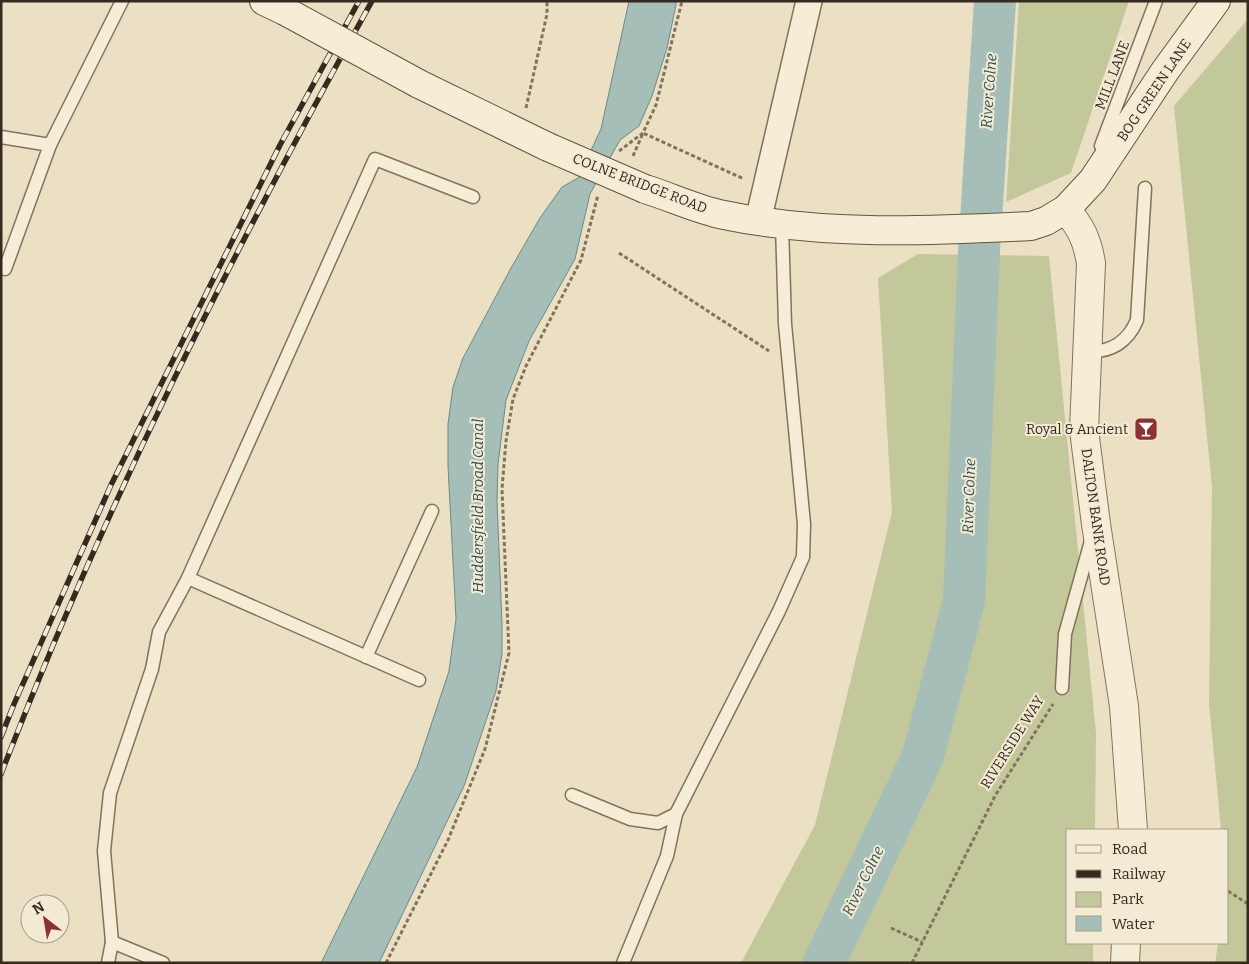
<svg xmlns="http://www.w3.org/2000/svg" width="1249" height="964" font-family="Bitter,serif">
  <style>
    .green { fill: #c2c899 }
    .water { fill: #a5beb7; stroke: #6d8b84 }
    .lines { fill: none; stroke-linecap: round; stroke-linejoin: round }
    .river { stroke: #a5beb7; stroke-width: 42 }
    .service-casing { stroke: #84725c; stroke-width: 15 }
    .minor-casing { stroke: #84725c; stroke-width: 28 }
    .tertiary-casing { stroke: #84725c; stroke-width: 30 }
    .secondary-casing { stroke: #66533f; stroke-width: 30 }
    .path { stroke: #84725c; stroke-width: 3; stroke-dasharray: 4 2.5; stroke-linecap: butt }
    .service { stroke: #f6edd6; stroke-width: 12 }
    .minor { stroke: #f6edd6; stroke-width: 25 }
    .tertiary { stroke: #f6edd6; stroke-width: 28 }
    .secondary { stroke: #f6edd6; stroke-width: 28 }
    .rail-casing { stroke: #352a1f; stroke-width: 5.5 }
    .rail { stroke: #f3ead3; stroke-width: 4; stroke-dasharray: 11; stroke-linecap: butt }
    .secondary-bridge-casing { stroke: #66533f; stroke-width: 30; stroke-linecap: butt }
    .secondary-bridge { stroke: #f6edd6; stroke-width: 28 }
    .labels { text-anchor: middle; stroke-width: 4; stroke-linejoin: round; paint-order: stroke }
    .street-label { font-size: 14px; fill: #352a1f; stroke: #f3ead3 }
    .poi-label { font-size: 14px; fill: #352a1f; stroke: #f3ead3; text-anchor: end }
    .water-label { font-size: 15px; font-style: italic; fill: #2f5452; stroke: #f3ead3 }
  </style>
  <rect width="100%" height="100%" fill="#ebe0c4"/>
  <!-- green -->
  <g class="green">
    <path d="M1019 1H1129L1071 173 1006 202Z"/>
    <path d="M1248 19V963H1215L1218 943H1228V830H1221L1209 703 1212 487 1174 106Z"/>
    <path d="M918 254 1049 256 1096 733 1095 830H1068V943H1093V963H741L815 825 892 512 878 278Z"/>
  </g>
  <!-- water -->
  <path class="water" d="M629 1H676V5L667 48 652 96 639 126 620 140 590 194 575 259 529 341 506 400 498 464 497 501 502 623V654L496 691 464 786 379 963H321L417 767 449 671 456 619 448 466V424L453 387 463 358 511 268 540 218 562 187 578 178 601 129Z"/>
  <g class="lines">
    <!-- river -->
    <path class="river" d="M824 963 923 756 964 600 979 251 995 1"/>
    <!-- service casing -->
    <g class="service-casing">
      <g id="service">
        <path d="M1 137 50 145 122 1"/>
        <path d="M1106 155 1101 146 1156 1"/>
        <path d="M5 269 50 145"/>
        <path d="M1087 351C1110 353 1128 342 1137 320L1145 188"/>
        <path d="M188 578 419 680"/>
        <path d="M366 657 432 511"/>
        <path d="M1062 688 1065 634 1091 541"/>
        <path d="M572 795 630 819 658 823 676 814 779 611 803 557 804 524 785 324 782 225"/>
        <path d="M112 942 163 963"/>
        <path d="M108 963 112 942 104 851 110 793 152 669 159 632 188 578 375 159 473 197"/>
        <path d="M623 963 667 856 676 814"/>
      </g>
    </g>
    <!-- minor casing -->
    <g class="minor-casing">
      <path id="minor" d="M758 221 809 1"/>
    </g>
    <!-- tertiary casing -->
    <g class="tertiary-casing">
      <g id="tertiary">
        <path d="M1066 209C1081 228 1087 239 1091 263L1084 430 1096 524 1124 706 1133 830"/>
        <path d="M1125 963 1126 943"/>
      </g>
    </g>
    <!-- secondary casing -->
    <g class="secondary-casing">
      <g id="secondary">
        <path d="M264 1 285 11"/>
        <path d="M419 84 548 147"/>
        <path d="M645 189C671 197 698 210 724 215 825 236 929 231 1031 226L1046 221 1066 209 1093 180 1165 71 1216 1"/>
      </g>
    </g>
    <!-- path -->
    <g class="path">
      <path d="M526 108 547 14V1"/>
      <path d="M619 151 643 133 656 105 682 1"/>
      <path d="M633 156 643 133 744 179"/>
      <path d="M619 253 769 351"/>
      <path d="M1228 891 1248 904"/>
      <path d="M891 928 922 942"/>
      <path d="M386 963 448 840 485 749 509 653 502 489 506 441 513 399 526 366 581 260 598 195"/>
      <path d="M912 963 995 796 1053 704"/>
    </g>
    <!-- service -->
    <use href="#service" class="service"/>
    <!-- minor -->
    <use href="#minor" class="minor"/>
    <!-- tertiary -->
    <use href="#tertiary" class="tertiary"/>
    <!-- secondary -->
    <use href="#secondary" class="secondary"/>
    <!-- rail casing -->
    <g class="rail-casing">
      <g id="rail">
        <path d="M1 737 14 704 111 485 280 145 359 1"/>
        <path d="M1 774C104 507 233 251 372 1"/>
      </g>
    </g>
    <!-- rail -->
    <use href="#rail" class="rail"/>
    <!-- secondary-bridge casing -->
    <g class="secondary-bridge-casing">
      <g id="secondary-bridge">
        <path d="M285 11 419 84"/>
        <path d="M548 147 645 189"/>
      </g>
    </g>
    <!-- secondary-bridge -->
    <use href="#secondary-bridge" class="secondary-bridge"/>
  </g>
  <!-- icons -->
  <defs>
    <g id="bar-square" transform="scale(1.25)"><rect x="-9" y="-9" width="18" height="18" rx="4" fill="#8f3130" stroke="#f3ead3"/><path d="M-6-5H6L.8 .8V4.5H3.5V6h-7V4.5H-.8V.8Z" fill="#fff"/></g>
  </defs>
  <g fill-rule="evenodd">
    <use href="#bar-square" x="1146" y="429"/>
  </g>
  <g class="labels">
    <!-- street labels -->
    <g class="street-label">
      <text transform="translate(1112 75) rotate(-69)" y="5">MILL LANE</text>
      <text transform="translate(1154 90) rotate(-56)" y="5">BOG GREEN LANE</text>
      <text transform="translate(640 183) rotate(21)" y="5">COLNE BRIDGE ROAD</text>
      <text transform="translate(1096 517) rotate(82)" y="5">DALTON BANK ROAD</text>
      <text transform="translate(1012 742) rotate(-58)" y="5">RIVERSIDE WAY</text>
    </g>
    <!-- poi labels -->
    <g class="poi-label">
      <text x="1128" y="434">Royal &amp; Ancient</text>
    </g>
    <!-- water labels -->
    <g class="water-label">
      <text transform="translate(989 91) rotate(-86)" y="5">River Colne</text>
      <text transform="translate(969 496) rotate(-88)" y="5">River Colne</text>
      <text transform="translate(478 506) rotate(-90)" y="5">Huddersfield Broad Canal</text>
      <text transform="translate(863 881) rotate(-64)" y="5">River Colne</text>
    </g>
  </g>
  <!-- border -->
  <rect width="1249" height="964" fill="none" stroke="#352a1f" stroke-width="5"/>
  <!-- legend -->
  <rect x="1066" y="829" width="162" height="115" fill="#f3ead3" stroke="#a79d8b"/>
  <rect x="1076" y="845" width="25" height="8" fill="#f6edd6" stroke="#a79d8b"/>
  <text x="1112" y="854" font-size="15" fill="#352a1f">Road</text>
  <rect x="1076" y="870" width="25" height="8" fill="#352a1f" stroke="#a79d8b"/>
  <text x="1112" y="879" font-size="15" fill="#352a1f">Railway</text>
  <rect x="1076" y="892" width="25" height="15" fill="#c2c899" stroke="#a79d8b"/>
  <text x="1112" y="904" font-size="15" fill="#352a1f">Park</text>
  <rect x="1076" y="916" width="25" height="15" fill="#a5beb7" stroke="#a79d8b"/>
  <text x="1112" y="929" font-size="15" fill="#352a1f">Water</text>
  <!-- north arrow -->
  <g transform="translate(45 919) rotate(329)"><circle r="24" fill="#f3ead3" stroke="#a79d8b"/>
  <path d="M0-4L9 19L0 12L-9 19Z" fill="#8f3130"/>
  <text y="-8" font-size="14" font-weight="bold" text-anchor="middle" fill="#352a1f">N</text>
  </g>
</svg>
